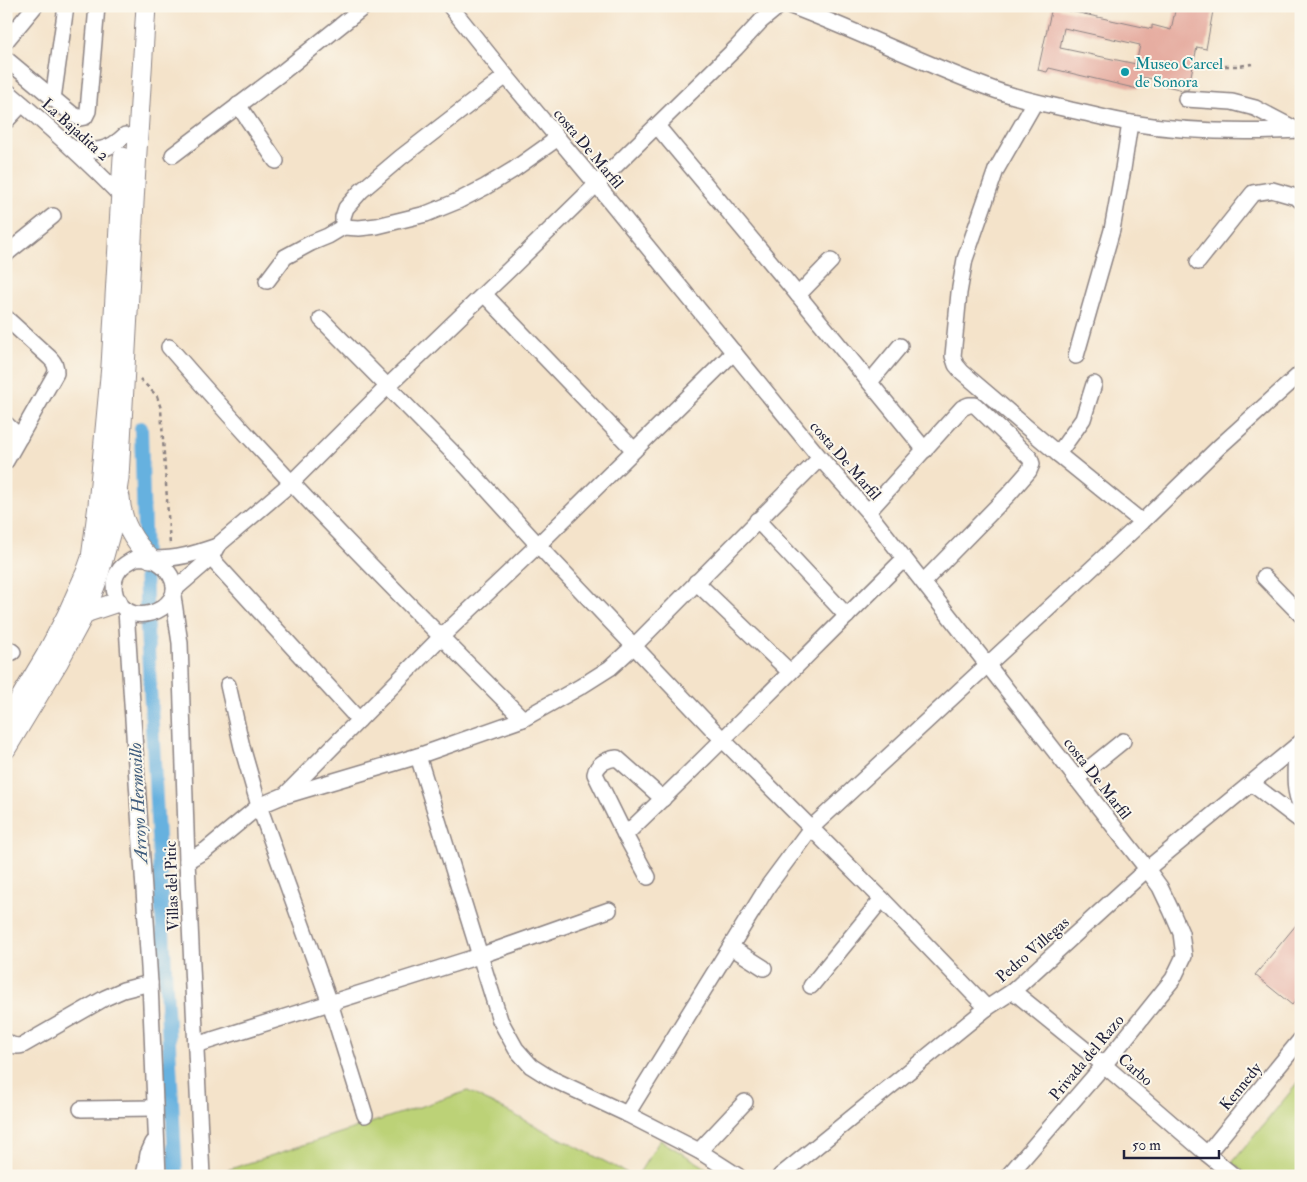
<svg xmlns="http://www.w3.org/2000/svg" width="1307" height="1182" font-family="'IM FELL Double Pica',serif">
  <style>
    .green { fill: #bcd277; stroke: #6f7a59 }
    .lines { fill: none; stroke-linecap: round; stroke-linejoin: round }
    .canal { stroke: #66b1df; stroke-width: 14 }
    .building { fill: #e6ada1; fill-rule: evenodd }
    .minor-casing { stroke: #8b8282; stroke-width: 18 }
    .major-casing { stroke: #8b8282; stroke-width: 21 }
    .path { stroke: #8b8282; stroke-width: 2.5; stroke-dasharray: 4 4; stroke-linecap: butt }
    .minor { stroke: #fff; stroke-width: 15 }
    .major { stroke: #fff; stroke-width: 19 }
    .culture-dot { fill: #0f9aa8; stroke: #fbf7ec; stroke-width: 2 }
    .labels { text-anchor: middle; stroke-width: 4; stroke-linejoin: round; paint-order: stroke }
    .culture-label { font-size: 16px; fill: #0d838f; stroke: #fbf7ec; text-anchor: start }
    .street-label { font-size: 16px; fill: #22223b; stroke: #fbf7ec }
    .water-label { font-size: 18px; font-style: italic; fill: #3d5b7d; stroke: #fbf7ec }
  </style>
  <rect width="100%" height="100%" fill="#fbf7ec"/>
  <filter id="ink" filterUnits="userSpaceOnUse"><feTurbulence type="fractalNoise" baseFrequency=".02" numOctaves="2"/><feDisplacementMap in="SourceGraphic" scale="10" xChannelSelector="R" yChannelSelector="G"/><feConvolveMatrix kernelMatrix="1 2 1 2 8 2 1 2 1" color-interpolation-filters="sRGB"/></filter>
  <filter id="wash" filterUnits="userSpaceOnUse"><feTurbulence type="fractalNoise" baseFrequency=".0096" numOctaves="4" result="noise"/><feDisplacementMap in="SourceGraphic" scale="20" xChannelSelector="R" yChannelSelector="G"/><feGaussianBlur stdDeviation="1.12" result="paint"/><feColorMatrix in="noise" values="0 0 0 0 0 0 0 0 0 0 0 0 0 0 0 0 0 1.4 0 .05"/><feComposite in="paint" operator="in"/></filter>
  <g filter="url(#wash)">
    <rect width="100%" height="100%" fill="#f4e3ca"/>
    <!-- green -->
    <g class="green">
      <path d="M1301 1079V1176H1249L1232 1163Z"/>
      <path d="M468 1091 633 1176H212V1175Z"/>
      <path d="M660 1140 720 1176H637Z"/>
    </g>
    <g class="lines">
      <!-- canal -->
      <path class="canal" d="M141 428 147 630 176 1176"/>
    </g>
    <g id="blocks">
      <!-- building -->
      <g class="building">
        <path d="M1176 6H1196L1213 11 1206 49 1197 47 1188 90H1183L1158 84 1159 80 1141 77 1138 89 1049 68 1047 72 1038 70 1052 7 1152 29V25L1171 30ZM1064 28 1140 45 1136 64 1060 48Z"/>
        <path d="M1301 919V994L1292 1005 1255 975Z"/>
      </g>
    </g>
  </g>
  <g filter="url(#ink)">
    <use href="#blocks" fill-opacity="0" stroke="#8b8282" stroke-width="1"/>
    <g class="lines">
      <!-- minor casing -->
      <g class="minor-casing">
        <g id="minor">
          <path d="M450 6 506 76 597 185 820 458 868 512 1147 869 1160 887 1171 910 1181 933 1184 956 1173 979 1104 1065 1008 1176"/>
          <path d="M791 6C860 32 926 65 995 90 1020 99 1046 104 1071 110 1091 114 1111 120 1131 123 1186 132 1245 133 1301 130"/>
          <path d="M6 41 35 6"/>
          <path d="M6 59 72 114 80 118 85 117 88 111 97 6"/>
          <path d="M6 90C46 124 84 158 121 196"/>
          <path d="M53 99 66 6"/>
          <path d="M1186 99 1232 102 1255 108 1295 129"/>
          <path d="M1035 102 996 170 965 259 959 293 953 356 956 365 962 372 1058 454 1142 522"/>
          <path d="M238 105 276 161"/>
          <path d="M6 121 22 104"/>
          <path d="M657 126 798 295 925 450"/>
          <path d="M73 148C94 153 109 151 125 135"/>
          <path d="M173 155 280 74 365 6"/>
          <path d="M343 227V217L346 208 361 191 400 158 506 76"/>
          <path d="M6 254 53 216"/>
          <path d="M1198 262 1253 193 1272 190 1296 197 1301 201"/>
          <path d="M267 281 285 257 311 243 328 236 343 227 359 228 377 226 426 214 458 201 485 187 513 170 558 138"/>
          <path d="M484 294 634 450"/>
          <path d="M798 295 831 261"/>
          <path d="M6 318 50 358C55 363 56 366 56 373L6 461"/>
          <path d="M321 319 466 466 538 545 723 740 882 899 987 1008"/>
          <path d="M169 347C281 477 402 598 523 719"/>
          <path d="M1076 356 1112 230 1123 169 1130 123"/>
          <path d="M870 382 900 346"/>
          <path d="M6 424 20 437"/>
          <path d="M1058 454 1083 419 1094 384"/>
          <path d="M868 512 962 408 969 405H975L1030 458 1032 464 1029 471 1008 495 923 582"/>
          <path d="M757 520 847 616"/>
          <path d="M136 558C141 558 146 557 151 559 166 564 181 584 171 599 162 612 141 620 126 610 113 601 110 581 120 569 124 564 130 561 136 558Z"/>
          <path d="M211 558 359 720"/>
          <path d="M153 559C178 559 194 554 217 546"/>
          <path d="M1264 577 1301 615"/>
          <path d="M696 582 790 672"/>
          <path d="M174 590 211 558 217 546 291 483 388 386 515 264 736 48 761 21 779 6"/>
          <path d="M173 596 180 643 187 861 202 1176"/>
          <path d="M126 610 150 983 158 1176"/>
          <path d="M6 647 13 652"/>
          <path d="M228 685 242 747 259 806 330 1003 365 1115"/>
          <path d="M1296 746C1296 765 1292 789 1301 806"/>
          <path d="M418 756 500 1020 516 1049 531 1066 550 1078 627 1114 699 1151 738 1176"/>
          <path d="M1076 779 1123 741"/>
          <path d="M1251 783 1301 821"/>
          <path d="M287 795 418 756 523 719 580 687 610 668 634 646 820 458"/>
          <path d="M625 835C719 745 811 651 904 559"/>
          <path d="M187 861 206 850 259 806 285 795 441 637 538 545 734 352"/>
          <path d="M648 877 625 835 595 774C597 764 607 759 617 758L663 799"/>
          <path d="M731 947 764 968"/>
          <path d="M811 986 882 899"/>
          <path d="M1013 991 1104 1065 1207 1154 1234 1176"/>
          <path d="M6 1041C11 1046 16 1047 23 1045L105 998 123 990 150 983"/>
          <path d="M196 1045 479 956 609 910"/>
          <path d="M81 1109 155 1108"/>
          <path d="M627 1114 768 886 811 828 1142 522 1219 447 1301 373"/>
          <path d="M699 1151 745 1102"/>
          <path d="M1207 1154 1301 1039"/>
          <path d="M144 1176 148 1154 153 1143"/>
          <path d="M780 1176 987 1008 1013 991 1147 869 1301 742"/>
        </g>
      </g>
      <!-- major casing -->
      <g class="major-casing">
        <g id="major">
          <path d="M120 497C121 522 133 541 150 558"/>
          <path d="M85 613 118 602"/>
          <path d="M6 722 46 655 66 617 86 572 91 558 98 505 111 366 123 157"/>
          <path d="M6 749 59 661 85 613 97 581 111 531 119 478 135 184 146 6"/>
        </g>
      </g>
      <!-- path -->
      <g class="path">
        <path d="M1193 66H1239L1252 64"/>
        <path d="M140 379 157 396 161 409 170 545"/>
      </g>
      <!-- minor -->
      <use href="#minor" class="minor"/>
      <!-- major -->
      <use href="#major" class="major"/>
    </g>
  </g>
  <!-- markers -->
  <circle class="culture-dot" cx="1125" cy="72" r="5"/>
  <g class="labels">
    <!-- culture labels -->
    <g class="culture-label">
      <text x="1135" y="69">Museo Carcel<tspan x="1135" dy="18">de Sonora</tspan></text>
    </g>
    <!-- street labels -->
    <g class="street-label">
      <text transform="translate(76 129) rotate(42)" y="6">La Bajadita 2</text>
      <text transform="translate(589 148) rotate(50)" y="6">costa De Marfil</text>
      <text transform="translate(846 460) rotate(49)" y="6">costa De Marfil</text>
      <text transform="translate(1098 778) rotate(52)" y="6">costa De Marfil</text>
      <text transform="translate(171 886) rotate(-92)" y="6">Villas del Pitic</text>
      <text transform="translate(1032 949) rotate(-41)" y="6">Pedro Villegas</text>
      <text transform="translate(1086 1057) rotate(-50)" y="6">Privada del Razo</text>
      <text transform="translate(1136 1069) rotate(41)" y="6">Carbo</text>
      <text transform="translate(1240 1086) rotate(-51)" y="6">Kennedy</text>
    </g>
    <!-- water labels -->
    <g class="water-label">
      <text transform="translate(138 803) rotate(-93)" y="6">Arroyo Hermosillo</text>
    </g>
  </g>
  <!-- margin -->
  <rect width="1307" height="1182" fill="none" stroke="#fbf7ec" stroke-width="25"/>
  <!-- scale -->
  <path d="M1124 1150v8h95v-8" fill="none" stroke="#22223b" stroke-width="2.5"/>
  <text x="1132" y="1150" font-size="15" fill="#22223b" stroke="#fbf7ec" stroke-width="4" paint-order="stroke">50 m</text>
</svg>
